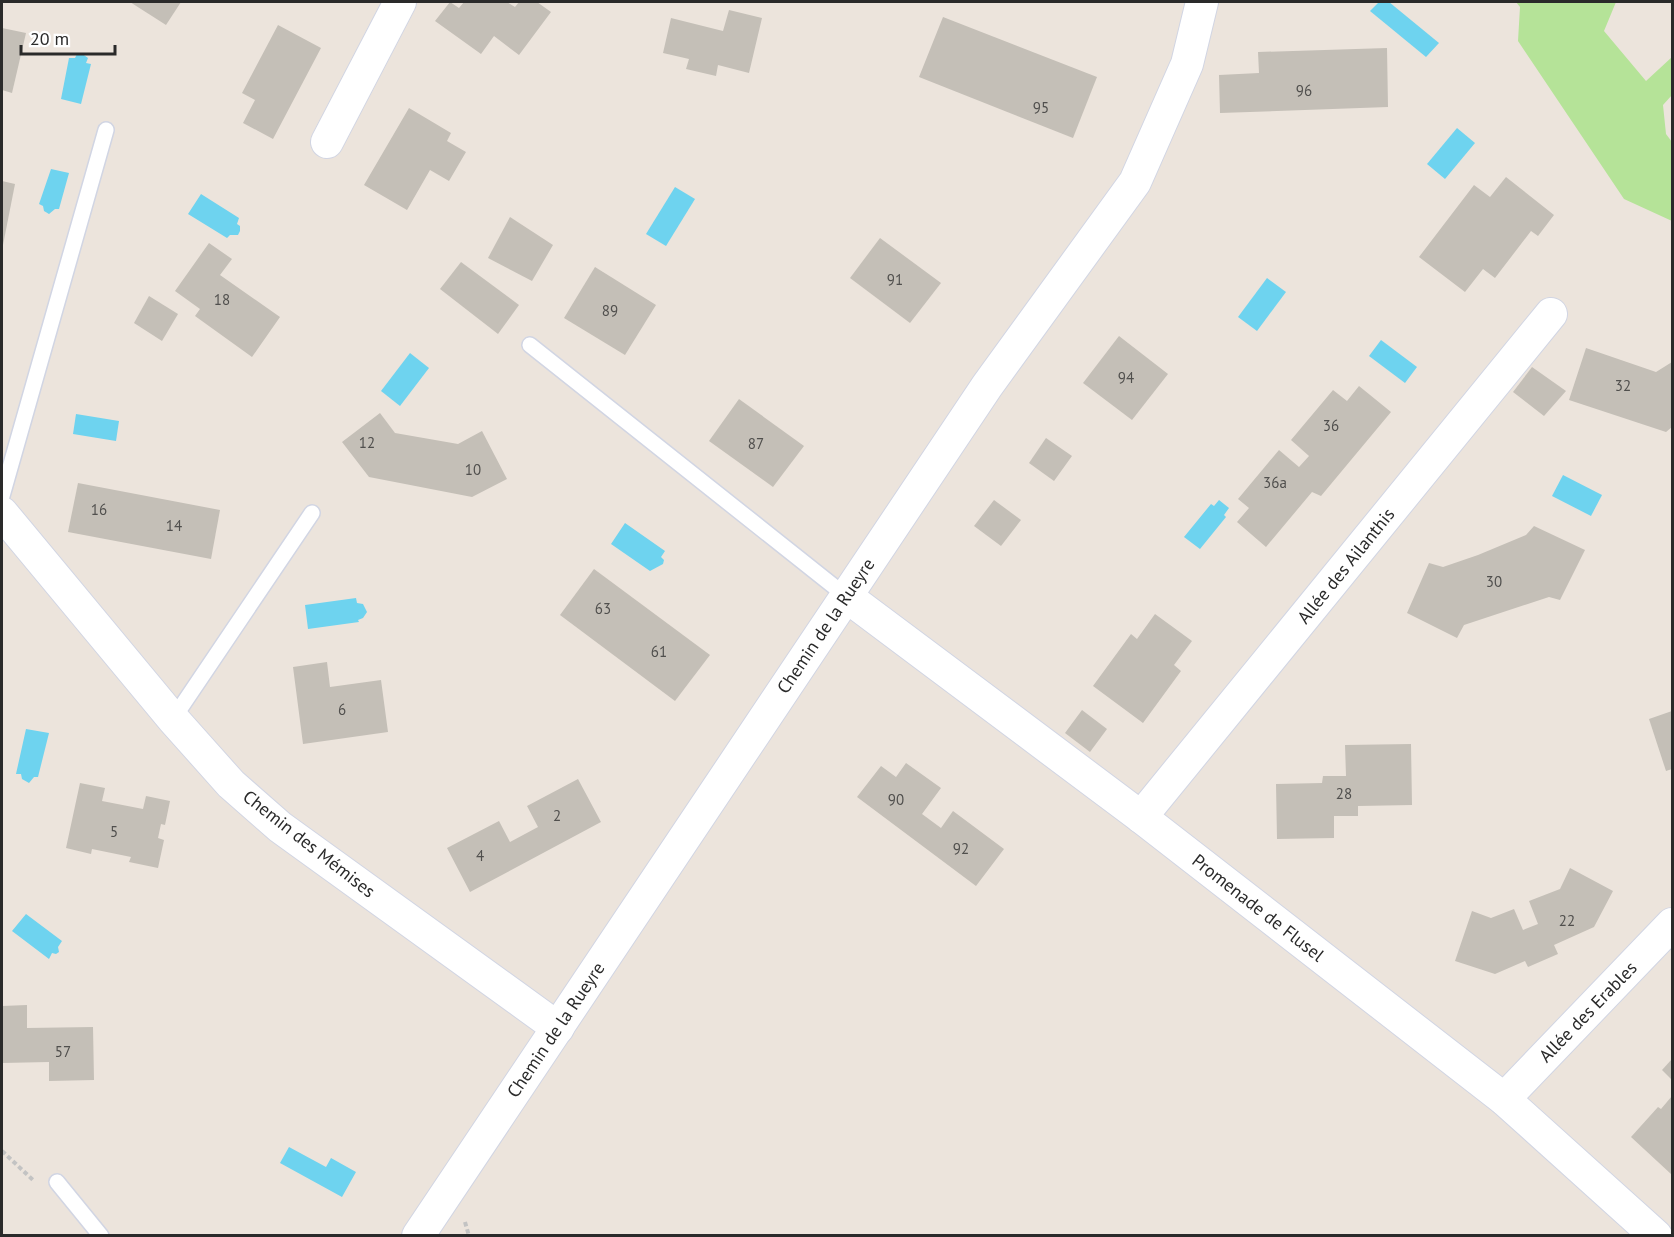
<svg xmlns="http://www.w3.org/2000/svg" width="1674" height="1237" font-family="'PT Sans',sans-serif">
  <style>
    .green { fill: #b5e398 }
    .water { fill: #6ed3ef }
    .building { fill: #c4bfb7 }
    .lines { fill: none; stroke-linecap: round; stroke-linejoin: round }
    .service-casing { stroke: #d1d5e3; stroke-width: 18 }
    .minor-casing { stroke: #d1d5e3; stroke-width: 34 }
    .path { stroke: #c3c3c3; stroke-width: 4; stroke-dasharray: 4.5 3; stroke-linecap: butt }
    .service { stroke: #fff; stroke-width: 15 }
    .minor { stroke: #fff; stroke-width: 32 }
    .labels { text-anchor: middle; stroke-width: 6; stroke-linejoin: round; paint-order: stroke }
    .number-label { font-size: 15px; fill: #504f4d }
    .street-label { font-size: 18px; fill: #2a2a2a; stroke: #fff }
  </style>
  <rect width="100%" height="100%" fill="#ece4dc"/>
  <!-- green -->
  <path class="green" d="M1516 2H1616L1604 31 1646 81 1672 57V95L1663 105 1666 134 1672 142V221L1624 199 1518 41 1520 7Z"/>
  <!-- water -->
  <g class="water">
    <path d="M1379 2H1389L1439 43 1426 57 1370 11Z"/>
    <path d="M81 53 88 58 86 63 91 64 81 104 61 99 69 58H75L77 54Z"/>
    <path d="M1457 128 1475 143 1445 179 1427 164Z"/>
    <path d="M51 169 69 173 59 209H55L49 214 44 211 43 206 39 204Z"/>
    <path d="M675 187 695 199 666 246 646 234Z"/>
    <path d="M201 194 239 218 237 224 240 226V231L238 235H230L227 238 188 214Z"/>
    <path d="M1267 278 1286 292 1257 331 1238 317Z"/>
    <path d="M1381 340 1417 367 1405 383 1369 356Z"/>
    <path d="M410 353 429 368 400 406 381 391Z"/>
    <path d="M76 414 119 421 116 441 73 434Z"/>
    <path d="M1563 475 1602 495 1591 516 1552 496Z"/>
    <path d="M1219 500 1229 508 1224 515 1226 517 1200 549 1184 537 1211 504 1214 506Z"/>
    <path d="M625 523 665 551 661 557 664 560 663 564 650 571 611 544Z"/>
    <path d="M356 598 357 603 363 604 367 612 363 618 358 620 359 622 308 629 305 605Z"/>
    <path d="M26 729 49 733 38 777H34L29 783 22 779 21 774H16Z"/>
    <path d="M26 914 62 941 58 947 59 952 56 954 52 953 49 959 12 931Z"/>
    <path d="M289 1147 326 1167 331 1158 356 1172 342 1197 280 1163Z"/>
  </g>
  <!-- building -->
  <g class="building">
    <path d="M130 2H181L166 25Z"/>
    <path d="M450 2 459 8 464 2H507L515 7 519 2H537L551 12 519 55 494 36 481 54 435 21Z"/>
    <path d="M729 10 762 18 749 73 718 65 716 76 686 69 689 59 663 53 671 18 723 31Z"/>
    <path d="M943 17 1097 77 1073 138 919 77Z"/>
    <path d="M278 25 321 48 273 139 243 123 255 100 242 93Z"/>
    <path d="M2 28 26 33 12 93 2 90Z"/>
    <path d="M1387 48 1388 107 1220 113 1219 75 1259 73 1258 52Z"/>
    <path d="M409 108 451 133 447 141 466 152 449 181 430 170 407 210 364 185Z"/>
    <path d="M1506 177 1554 215 1538 236 1531 231 1495 278 1483 269 1465 292 1419 257 1474 185 1490 197Z"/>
    <path d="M2 181 15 184 3 245H2Z"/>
    <path d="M510 217 553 245 532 281 488 258Z"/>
    <path d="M880 238 941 283 910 323 850 278Z"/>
    <path d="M209 243 232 259 220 275 280 317 252 357 195 316 200 309 175 291Z"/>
    <path d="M461 262 519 305 498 334 440 289Z"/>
    <path d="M595 267 656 305 625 355 564 318Z"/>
    <path d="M149 296 178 314 162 341 134 323Z"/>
    <path d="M1119 336 1168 374 1132 420 1083 383Z"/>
    <path d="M1586 348 1656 372 1672 362V427L1666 432 1569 400Z"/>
    <path d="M1532 367 1566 391 1544 416 1513 392Z"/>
    <path d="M1359 386 1391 412 1321 496 1312 492 1266 547 1237 522 1249 508 1238 499 1279 450 1299 467 1309 456 1291 440 1333 390 1347 401Z"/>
    <path d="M739 399 804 446 773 487 709 441Z"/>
    <path d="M380 413 395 433 458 444 482 431 507 479 472 497 369 477 342 442Z"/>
    <path d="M1046 438 1072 456 1054 481 1029 463Z"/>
    <path d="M78 483 220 510 211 559 68 532Z"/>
    <path d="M994 500 1021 520 1001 546 974 526Z"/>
    <path d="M1534 526 1585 550 1560 600 1549 597 1464 625 1457 638 1407 613 1429 563 1443 567 1478 555 1526 535Z"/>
    <path d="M594 569 710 655 675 701 560 615Z"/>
    <path d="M1155 614 1192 641 1174 665 1181 671 1143 723 1093 686 1131 634 1137 639Z"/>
    <path d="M327 662 330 687 381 680 388 732 303 744 293 667Z"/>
    <path d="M1082 710 1107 729 1090 752 1065 733Z"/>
    <path d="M1672 711V769L1666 771 1649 719Z"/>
    <path d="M1411 744 1412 805 1358 806V816H1334V838L1277 839 1276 784 1322 783 1323 776H1346L1345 745Z"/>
    <path d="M906 763 941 788 922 814 941 828 953 811 1004 849 976 886 857 797 881 766 896 777Z"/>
    <path d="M578 779 601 822 470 892 447 848 499 821 510 842 538 827 527 806Z"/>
    <path d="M80 783 105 788 102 801 143 809 146 796 170 801 165 825 161 824 158 838 164 840 158 868 129 862 131 857 92 849 91 854 66 848Z"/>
    <path d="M1570 868 1613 891 1594 927 1554 945 1558 954 1528 967 1525 961 1495 974 1455 961 1472 911 1491 918 1514 909 1523 930 1538 924 1529 901 1560 889Z"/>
    <path d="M27 1005V1028L93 1027 94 1080 49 1081V1062L2 1063V1006Z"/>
    <path d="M1672 1059V1080L1662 1070Z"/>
    <path d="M1672 1096V1173L1671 1174 1631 1137 1658 1107 1661 1109Z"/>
  </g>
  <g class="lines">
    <!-- service casing -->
    <g class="service-casing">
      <g id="service">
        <path d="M530 345 846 596"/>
        <path d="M2 496 106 130"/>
        <path d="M173 719 312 513"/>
        <path d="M57 1182 101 1236"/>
      </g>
    </g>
    <!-- minor casing -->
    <g class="minor-casing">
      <g id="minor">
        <path d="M327 142 400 2"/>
        <path d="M2 513 173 719 231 784 280 827 558 1028"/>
        <path d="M846 596 1141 817 1504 1099 1656 1236"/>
        <path d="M1141 817 1551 314"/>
        <path d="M1504 1099 1672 924"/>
        <path d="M418 1236 987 386 1135 182 1187 64 1202 2"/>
      </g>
    </g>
    <!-- path -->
    <g class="path">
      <path d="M2 1151 33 1180"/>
      <path d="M465 1222 469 1236"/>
    </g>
    <!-- service -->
    <use href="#service" class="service"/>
    <!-- minor -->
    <use href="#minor" class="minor"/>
  </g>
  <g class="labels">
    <!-- number labels -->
    <g class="number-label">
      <text x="1304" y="96">96</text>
      <text x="1041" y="113">95</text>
      <text x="895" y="285">91</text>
      <text x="222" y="305">18</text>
      <text x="610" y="316">89</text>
      <text x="1126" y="383">94</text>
      <text x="1623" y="391">32</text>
      <text x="1331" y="431">36</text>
      <text x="367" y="448">12</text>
      <text x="756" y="449">87</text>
      <text x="473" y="475">10</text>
      <text x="1275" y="488">36a</text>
      <text x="99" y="515">16</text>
      <text x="174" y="531">14</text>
      <text x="1494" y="587">30</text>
      <text x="603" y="614">63</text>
      <text x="659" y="657">61</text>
      <text x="342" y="715">6</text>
      <text x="1344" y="799">28</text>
      <text x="896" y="805">90</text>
      <text x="557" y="821">2</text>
      <text x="114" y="837">5</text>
      <text x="961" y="854">92</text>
      <text x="480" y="861">4</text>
      <text x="1567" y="926">22</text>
      <text x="63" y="1057">57</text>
    </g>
    <!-- street labels -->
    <g class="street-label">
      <text transform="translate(1346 566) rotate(-51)" y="6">Allée des Ailanthis</text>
      <text transform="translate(826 626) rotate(-56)" y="6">Chemin de la Rueyre</text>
      <text transform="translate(309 844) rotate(38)" y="6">Chemin des Mémises</text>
      <text transform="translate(1258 908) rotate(38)" y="6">Promenade de Flusel</text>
      <text transform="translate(1588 1012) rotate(-46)" y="6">Allée des Erables</text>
      <text transform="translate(556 1030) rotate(-56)" y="6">Chemin de la Rueyre</text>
    </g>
  </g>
  <!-- border -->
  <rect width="1674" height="1237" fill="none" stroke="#2a2a2a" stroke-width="6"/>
  <!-- scale -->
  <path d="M21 45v9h94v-9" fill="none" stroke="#2a2a2a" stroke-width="3"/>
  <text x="30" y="45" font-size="18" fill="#2a2a2a" stroke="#ffffff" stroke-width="4.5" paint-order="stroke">20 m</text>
</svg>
